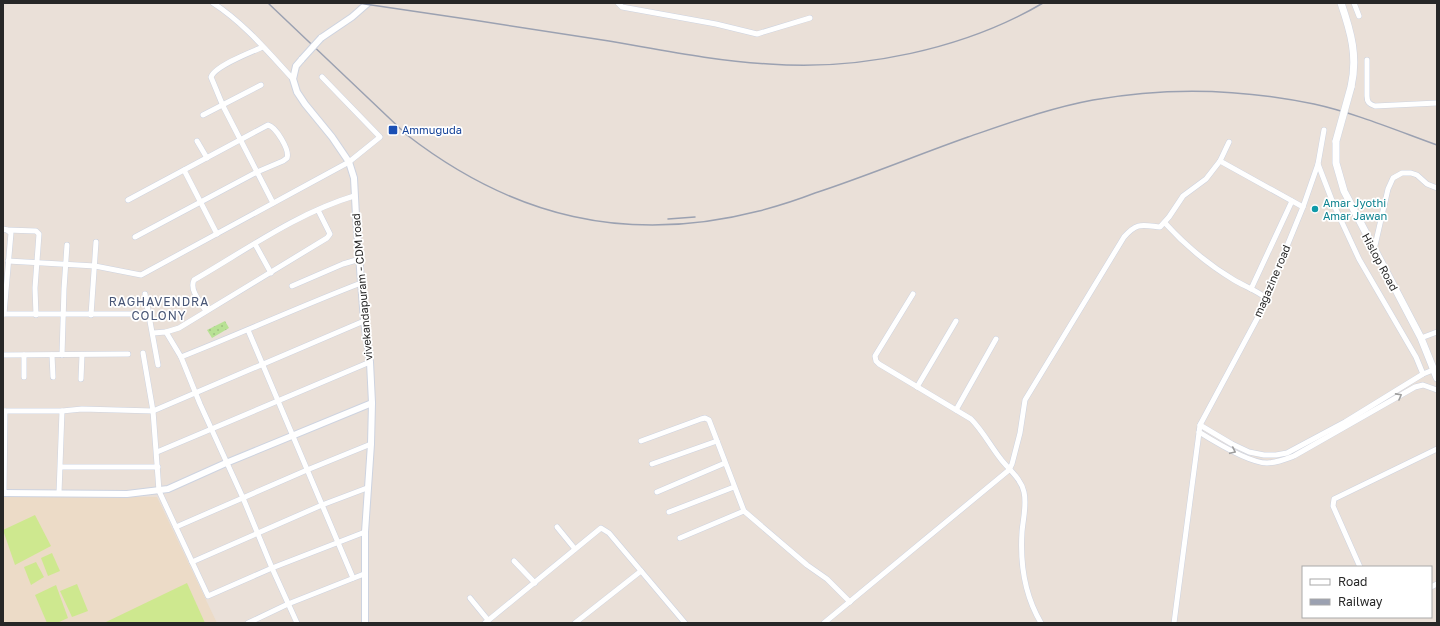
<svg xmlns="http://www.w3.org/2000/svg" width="1440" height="626" font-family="'Golos Text',sans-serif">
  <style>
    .education { fill: #ecdbc7 }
    .park { fill: url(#park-dots) }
    .pitch { fill: #cee88f }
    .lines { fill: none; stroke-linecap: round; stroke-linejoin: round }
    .minor-casing { stroke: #cdd3e0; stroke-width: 6 }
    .tertiary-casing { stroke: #cdd3e0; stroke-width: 8 }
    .secondary-casing { stroke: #cdd3e0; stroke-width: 8 }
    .minor { stroke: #fff; stroke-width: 5 }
    .tertiary { stroke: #fff; stroke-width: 6 }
    .secondary { stroke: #fff; stroke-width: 7 }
    .rail { stroke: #9ba1b1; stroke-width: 1.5 }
    .tertiary-bridge-casing { stroke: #cdd3e0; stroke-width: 8; stroke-linecap: butt }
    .secondary-bridge-casing { stroke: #cdd3e0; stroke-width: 8; stroke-linecap: butt }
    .tertiary-bridge { stroke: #fff; stroke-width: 6 }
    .secondary-bridge { stroke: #fff; stroke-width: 7 }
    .oneway { stroke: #9e9e9e }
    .transit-dot { fill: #1a4fb4; stroke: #fff; stroke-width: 1.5 }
    .culture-dot { fill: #0f9aa8; stroke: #fff; stroke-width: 1.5 }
    .labels { text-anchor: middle; stroke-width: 3.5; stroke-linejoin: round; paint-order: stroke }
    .transit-label { font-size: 11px; fill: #164399; stroke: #fff; text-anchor: start }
    .culture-label { font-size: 11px; fill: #0d838f; stroke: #fff; text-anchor: start }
    .street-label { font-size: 11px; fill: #272727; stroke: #fff }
    .neighbourhood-label { font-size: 12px; letter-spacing: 1px; fill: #485676; stroke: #fff }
  </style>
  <defs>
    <pattern id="park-dots" width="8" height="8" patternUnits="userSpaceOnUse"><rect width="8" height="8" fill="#b8e194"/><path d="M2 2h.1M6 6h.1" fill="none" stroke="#9ec180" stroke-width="1.8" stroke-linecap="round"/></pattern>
  </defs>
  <rect width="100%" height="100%" fill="#eae0d8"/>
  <!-- education -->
  <path class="education" d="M64 496 157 497 217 623H3V497Z"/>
  <!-- park -->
  <path class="park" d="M225 321 229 328 212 338 207 330Z"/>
  <!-- pitch -->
  <g class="pitch">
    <path d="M35 515 51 546 15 565 3 530Z"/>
    <path d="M52 553 60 571 48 576 41 558Z"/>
    <path d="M36 562 44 577 31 585 24 567Z"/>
    <path d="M187 583 205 623H107L106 622Z"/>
    <path d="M77 584 88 611 72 617 60 591Z"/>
    <path d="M56 585 68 618 57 623H47L35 595Z"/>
  </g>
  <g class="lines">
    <!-- minor casing -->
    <g class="minor-casing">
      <g id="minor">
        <path d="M213 3C244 23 268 52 293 79"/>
        <path d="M618 3 622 7 716 24 757 34 810 18"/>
        <path d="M1354 3 1359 16"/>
        <path d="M263 47C251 52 215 66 211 77L223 106 273 203"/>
        <path d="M1367 60V96C1367 102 1369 104 1375 106L1437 103"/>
        <path d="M203 115 261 85"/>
        <path d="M197 141 207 158"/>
        <path d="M1229 142 1220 161 1303 207"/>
        <path d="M1318 164 1333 203 1359 259 1416 357 1423 374"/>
        <path d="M184 170 217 234"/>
        <path d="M128 200 268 125C276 127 290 150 287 158L283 161 257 172 135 237"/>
        <path d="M1165 223C1184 244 1209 265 1234 280 1244 286 1256 290 1266 298"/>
        <path d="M3 229 7 230 11 233 4 314"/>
        <path d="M7 230 36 231 39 234 35 288 36 315"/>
        <path d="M255 244 271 273"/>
        <path d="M1374 250 1388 189 1393 178 1402 173H1411L1417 175 1427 184 1437 188"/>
        <path d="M8 261 95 266 141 275 349 162 380 137 322 77"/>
        <path d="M292 286 343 264 360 259"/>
        <path d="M1251 289 1292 201"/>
        <path d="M145 294 158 365"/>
        <path d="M913 294 875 356 876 361 879 364 971 419C982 430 990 445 1000 458 1008 469 1021 478 1024 492 1027 505 1023 519 1022 532 1020 563 1025 596 1041 623"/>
        <path d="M206 311C201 303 189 290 194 280 246 250 297 213 354 196"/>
        <path d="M3 314H148"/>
        <path d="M91 315 96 242"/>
        <path d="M248 330 353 578"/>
        <path d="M166 332 179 328 327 238 330 234 318 210"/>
        <path d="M153 333 166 332 181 357 200 404 243 498 272 568 297 623"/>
        <path d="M1421 338 1437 332"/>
        <path d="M143 353 153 411 159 491 208 596 272 568 365 532"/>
        <path d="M3 355 128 354"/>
        <path d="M52 355 53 377"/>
        <path d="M62 355 64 289 67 245"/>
        <path d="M181 357C242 333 301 306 361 283"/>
        <path d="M24 377V355"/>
        <path d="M81 379 82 355"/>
        <path d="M917 387 956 321"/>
        <path d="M956 410 996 339"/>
        <path d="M3 411H62L82 409 153 411 364 321"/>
        <path d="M1200 425 1232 444 1249 452 1264 455H1276L1287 453 1345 422 1423 374 1433 370"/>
        <path d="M1199 432C1215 442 1249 463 1267 463 1276 463 1286 459 1294 456L1415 387 1423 385 1437 390"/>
        <path d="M641 441 701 419 705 418 709 420 744 511 807 565 827 579 850 602"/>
        <path d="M157 452 370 362"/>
        <path d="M652 464 717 441"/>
        <path d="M61 467H158"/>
        <path d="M657 492 725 463"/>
        <path d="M4 493 5 411"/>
        <path d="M59 493 62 411"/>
        <path d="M669 512 734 487"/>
        <path d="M176 527 307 470 371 444"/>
        <path d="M557 527 575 549"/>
        <path d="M680 538 744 511"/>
        <path d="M514 561 535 583"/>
        <path d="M192 562 322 505 367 488"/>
        <path d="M1360 567 1333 506 1334 499 1437 449"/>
        <path d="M1431 587 1437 584"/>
        <path d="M470 598 488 620"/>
        <path d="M248 623 288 604 364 574"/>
        <path d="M485 623 601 528 609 533 685 623"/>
        <path d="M575 623 641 571"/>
        <path d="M824 623 1009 470 1012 464 1020 433 1025 400 1124 237C1137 222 1142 225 1160 227L1169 217 1183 196 1206 179 1220 161"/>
        <path d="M1174 623 1200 425 1258 317 1303 207 1318 164 1324 130"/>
      </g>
    </g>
    <!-- tertiary casing -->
    <g class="tertiary-casing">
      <g id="tertiary">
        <path d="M321 38 352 17 368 3"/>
        <path d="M302 59 296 66 293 79 297 92 305 104 332 137 349 162 354 178 356 216 364 321 370 362 372 403 371 444 365 532V623"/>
        <path d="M3 493 127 494 168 489 226 463 372 403"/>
      </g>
    </g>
    <!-- secondary casing -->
    <g class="secondary-casing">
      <g id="secondary">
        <path d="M1341 3C1351 32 1358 57 1351 87"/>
        <path d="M1336 141V163L1344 191 1421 338 1437 378"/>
      </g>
    </g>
    <!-- minor -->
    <use href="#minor" class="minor"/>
    <!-- tertiary -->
    <use href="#tertiary" class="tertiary"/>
    <!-- secondary -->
    <use href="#secondary" class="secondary"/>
    <!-- rail -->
    <g class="rail">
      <path d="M268 3 407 135C513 217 627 245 759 211 778 206 797 200 815 193 867 176 917 155 968 137 1009 123 1050 108 1093 100 1165 87 1242 89 1314 104 1355 113 1398 131 1437 145"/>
      <path d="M358 3C442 15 525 28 609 41 662 50 715 61 769 64 860 71 965 49 1043 3"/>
      <path d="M668 219 695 217"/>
    </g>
    <!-- tertiary-bridge casing -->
    <g class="tertiary-bridge-casing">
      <path id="tertiary-bridge" d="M302 59 321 38"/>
    </g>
    <!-- secondary-bridge casing -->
    <g class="secondary-bridge-casing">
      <path id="secondary-bridge" d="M1336 141 1351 87"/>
    </g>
    <!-- tertiary-bridge -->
    <use href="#tertiary-bridge" class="tertiary-bridge"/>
    <!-- secondary-bridge -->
    <use href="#secondary-bridge" class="secondary-bridge"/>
  </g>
  <!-- one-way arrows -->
  <defs><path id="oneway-chevron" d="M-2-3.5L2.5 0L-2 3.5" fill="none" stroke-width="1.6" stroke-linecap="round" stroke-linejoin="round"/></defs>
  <g class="oneway">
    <use href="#oneway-chevron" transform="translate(1399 396) rotate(-29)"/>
    <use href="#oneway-chevron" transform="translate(1233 451) rotate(25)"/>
  </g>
  <!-- markers -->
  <rect class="transit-dot" x="388" y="125" width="10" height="10" rx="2"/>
  <circle class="culture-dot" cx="1315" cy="209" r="4"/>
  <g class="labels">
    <!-- transit labels -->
    <g class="transit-label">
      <text x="402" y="134">Ammuguda</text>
    </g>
    <!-- culture labels -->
    <g class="culture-label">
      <text x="1323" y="207">Amar Jyothi<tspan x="1323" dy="13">Amar Jawan</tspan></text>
    </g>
    <!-- street labels -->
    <g class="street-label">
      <text transform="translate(1380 262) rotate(62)" y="4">Hislop Road</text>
      <text transform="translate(1272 281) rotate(-67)" y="4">magazine road</text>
      <text transform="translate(362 287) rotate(-95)" y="4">vivekandapuram - CDM road</text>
    </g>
    <!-- neighbourhood labels -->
    <g class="neighbourhood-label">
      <text x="159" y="306">RAGHAVENDRA<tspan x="159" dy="14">COLONY</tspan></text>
    </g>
  </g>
  <!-- border -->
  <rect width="1440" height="626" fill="none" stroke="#272727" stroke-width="8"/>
  <!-- legend -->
  <rect x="1302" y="566" width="130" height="52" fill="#ffffff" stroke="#a9a9a9"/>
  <rect x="1310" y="579" width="20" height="6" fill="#ffffff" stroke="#a9a9a9"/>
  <text x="1338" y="586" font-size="12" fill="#272727">Road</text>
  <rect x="1310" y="599" width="20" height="6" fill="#9ba1b1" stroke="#a9a9a9"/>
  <text x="1338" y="606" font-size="12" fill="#272727">Railway</text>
</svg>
